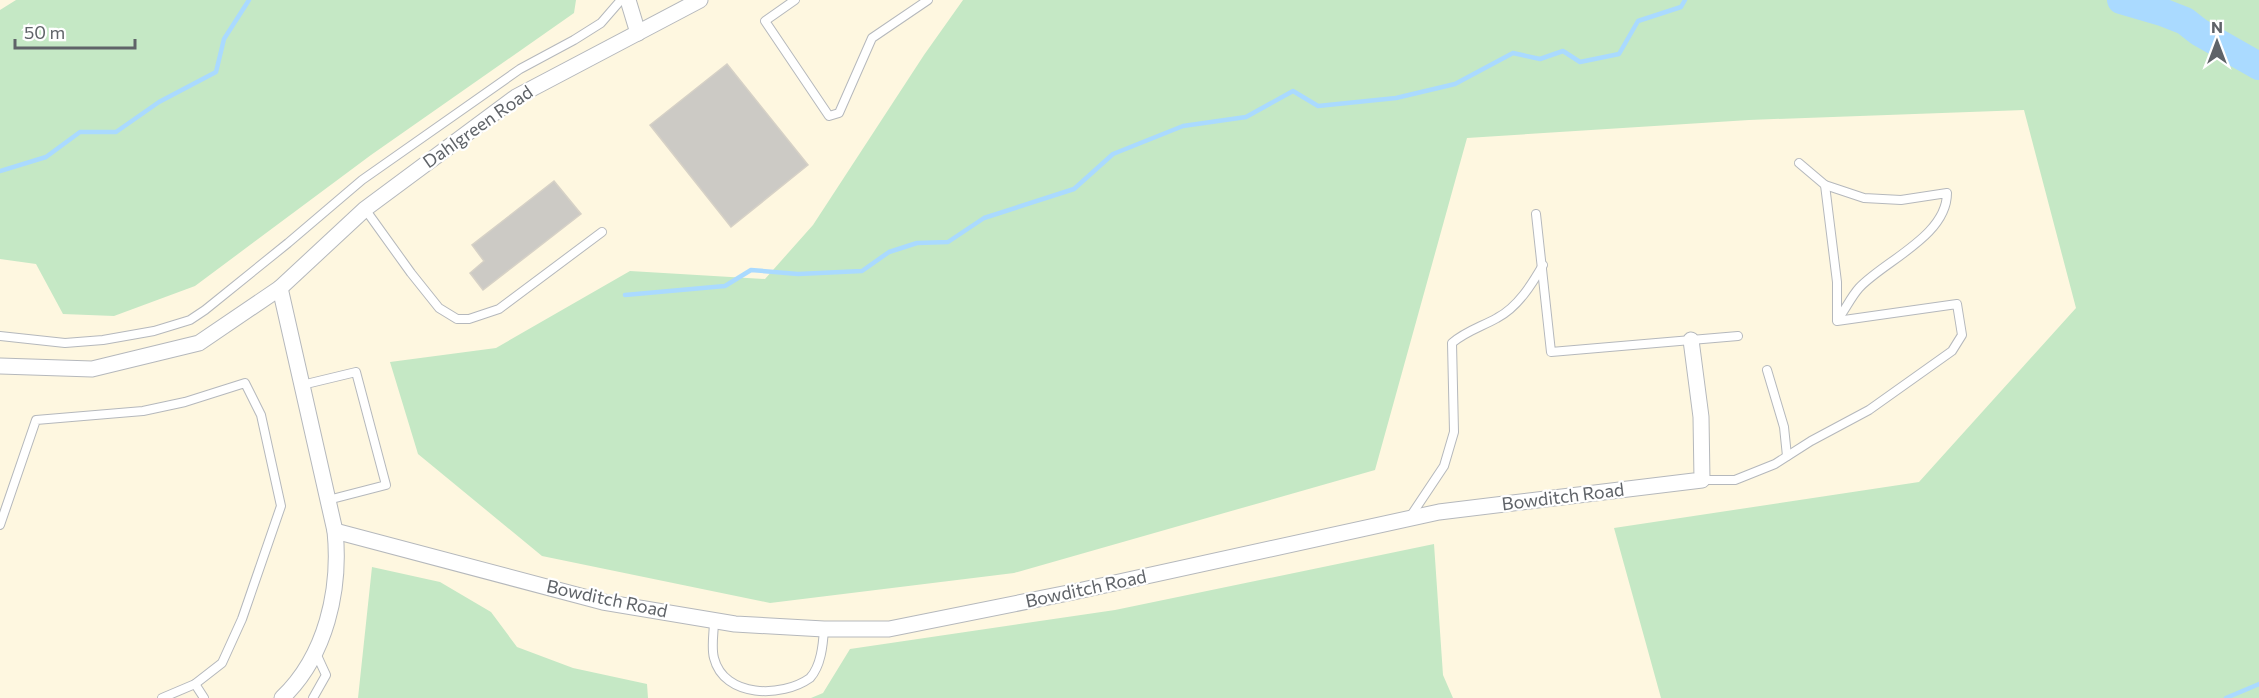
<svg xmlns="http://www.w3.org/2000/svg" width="2259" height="698" font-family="Commissioner,sans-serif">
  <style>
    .commercial { fill: #fef7e0 }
    .green { fill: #c5e8c5 }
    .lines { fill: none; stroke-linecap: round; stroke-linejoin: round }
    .stream { stroke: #aadaff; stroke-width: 4.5 }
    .river { stroke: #aadaff; stroke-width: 28 }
    .building { fill: #cccac5; stroke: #d6d1c6; stroke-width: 1.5 }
    .lane-casing { stroke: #b5b8bc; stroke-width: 10 }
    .street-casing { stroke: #b5b8bc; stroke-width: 17 }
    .lane { stroke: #fff; stroke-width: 8 }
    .street { stroke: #fff; stroke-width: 15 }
    .labels { text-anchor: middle; stroke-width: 4.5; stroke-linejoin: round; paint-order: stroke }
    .street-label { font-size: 18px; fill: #5f6368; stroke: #fff }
  </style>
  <rect width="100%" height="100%" fill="#f1efe8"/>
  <!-- commercial -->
  <rect class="commercial" x="0" y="0" width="2259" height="698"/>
  <!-- green -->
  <g class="green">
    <path d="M16 0H576L574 13 371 155 195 286 114 316 63 314 36 264 0 259V10Z"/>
    <path d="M963 0H2259V698H1661L1614 528 1919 482 2076 308 2024 110 1749 120 1467 138 1375 470 1014 573 770 603 542 556 418 454 390 362 496 348 630 271 765 279 813 225 924 55Z"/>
    <path d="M1434 544 1443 675 1453 698H811L823 693 850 649 1115 610Z"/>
    <path d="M372 567 440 582 491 612 517 647 573 668 647 684 648 698H358Z"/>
  </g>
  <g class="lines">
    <!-- stream -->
    <g class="stream">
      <path d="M0 171 46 157 80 132H116L159 102 216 72 224 39 249 0"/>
      <path d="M625 295 725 286 751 270 798 274 862 271 889 252 917 243 948 242 984 218 1074 189 1113 154 1183 126 1246 117 1293 91 1318 106 1396 98 1455 84 1513 53 1540 59 1563 51 1580 62 1619 54 1638 21 1681 7 1685 0"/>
      <path d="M2226 698 2259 684"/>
    </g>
    <!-- river -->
    <path class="river" d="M2121 0 2162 12 2185 21 2199 32 2259 66"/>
  </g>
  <!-- building -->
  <g class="building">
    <path d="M727 64 808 165 731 227 650 125Z"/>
    <path d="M554 181 581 214 483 290 470 273 484 261 472 245Z"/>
  </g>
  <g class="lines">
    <!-- lane casing -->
    <g class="lane-casing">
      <g id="lane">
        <path d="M795 0 765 21 829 116 839 113 872 38 928 0"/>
        <path d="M1825 185 1864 198 1901 200 1947 193C1947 236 1884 261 1859 288 1851 297 1845 310 1838 319"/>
        <path d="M365 209 411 273 439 308 457 319H469L499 309 602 232"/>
        <path d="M1536 214 1551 352 1738 336"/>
        <path d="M0 336 65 343 103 340 154 331 190 320 205 310 288 243 362 180 520 69 574 40 601 23 621 0"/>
        <path d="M1767 370 1784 427 1787 456"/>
        <path d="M302 385 356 372 386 485 328 500"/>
        <path d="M1702 480H1735L1775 464 1811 441 1869 410 1952 351 1962 335 1957 304 1837 321V282L1825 185 1799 163"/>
        <path d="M1410 517 1444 466 1454 432 1452 343C1466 331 1481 327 1497 318 1518 307 1532 284 1543 265"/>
        <path d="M0 525 36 420 143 411 185 402 245 383 261 415 281 506 242 619 222 663 195 684 162 698"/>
        <path d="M714 621C714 632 711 647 714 658 724 698 782 698 810 678 821 666 823 645 824 629"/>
        <path d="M195 684 204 698"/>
        <path d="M313 698 326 675 315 651"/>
      </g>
    </g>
    <!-- street casing -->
    <g class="street-casing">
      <g id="street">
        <path d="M628 0 638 33"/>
        <path d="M280 288 365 209 516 97 700 0"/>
        <path d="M0 366 92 369 199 343 280 288 335 531C341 590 326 656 282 698"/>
        <path d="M335 531 603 602 735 624 824 629H889L1078 591 1439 512 1702 480 1701 417 1691 340"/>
      </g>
    </g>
    <!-- lane -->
    <use href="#lane" class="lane"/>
    <!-- street -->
    <use href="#street" class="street"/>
  </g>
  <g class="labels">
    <!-- street labels -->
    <g class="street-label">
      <text transform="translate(478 127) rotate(-35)" y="6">Dahlgreen Road</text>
      <text transform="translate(1563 497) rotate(-7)" y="6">Bowditch Road</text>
      <text transform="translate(1086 589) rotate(-12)" y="6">Bowditch Road</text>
      <text transform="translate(607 599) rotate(12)" y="6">Bowditch Road</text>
    </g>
  </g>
  <!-- north arrow -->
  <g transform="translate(2217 42)" stroke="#ffffff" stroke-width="4.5" paint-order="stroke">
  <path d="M0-4.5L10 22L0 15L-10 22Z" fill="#5f6368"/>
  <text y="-9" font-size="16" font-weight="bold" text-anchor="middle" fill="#5f6368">N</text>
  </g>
  <!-- scale -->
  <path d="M15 39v9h120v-9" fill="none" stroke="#5f6368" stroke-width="3"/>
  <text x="24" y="39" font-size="18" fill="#5f6368" stroke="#ffffff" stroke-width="4.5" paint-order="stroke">50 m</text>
</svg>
